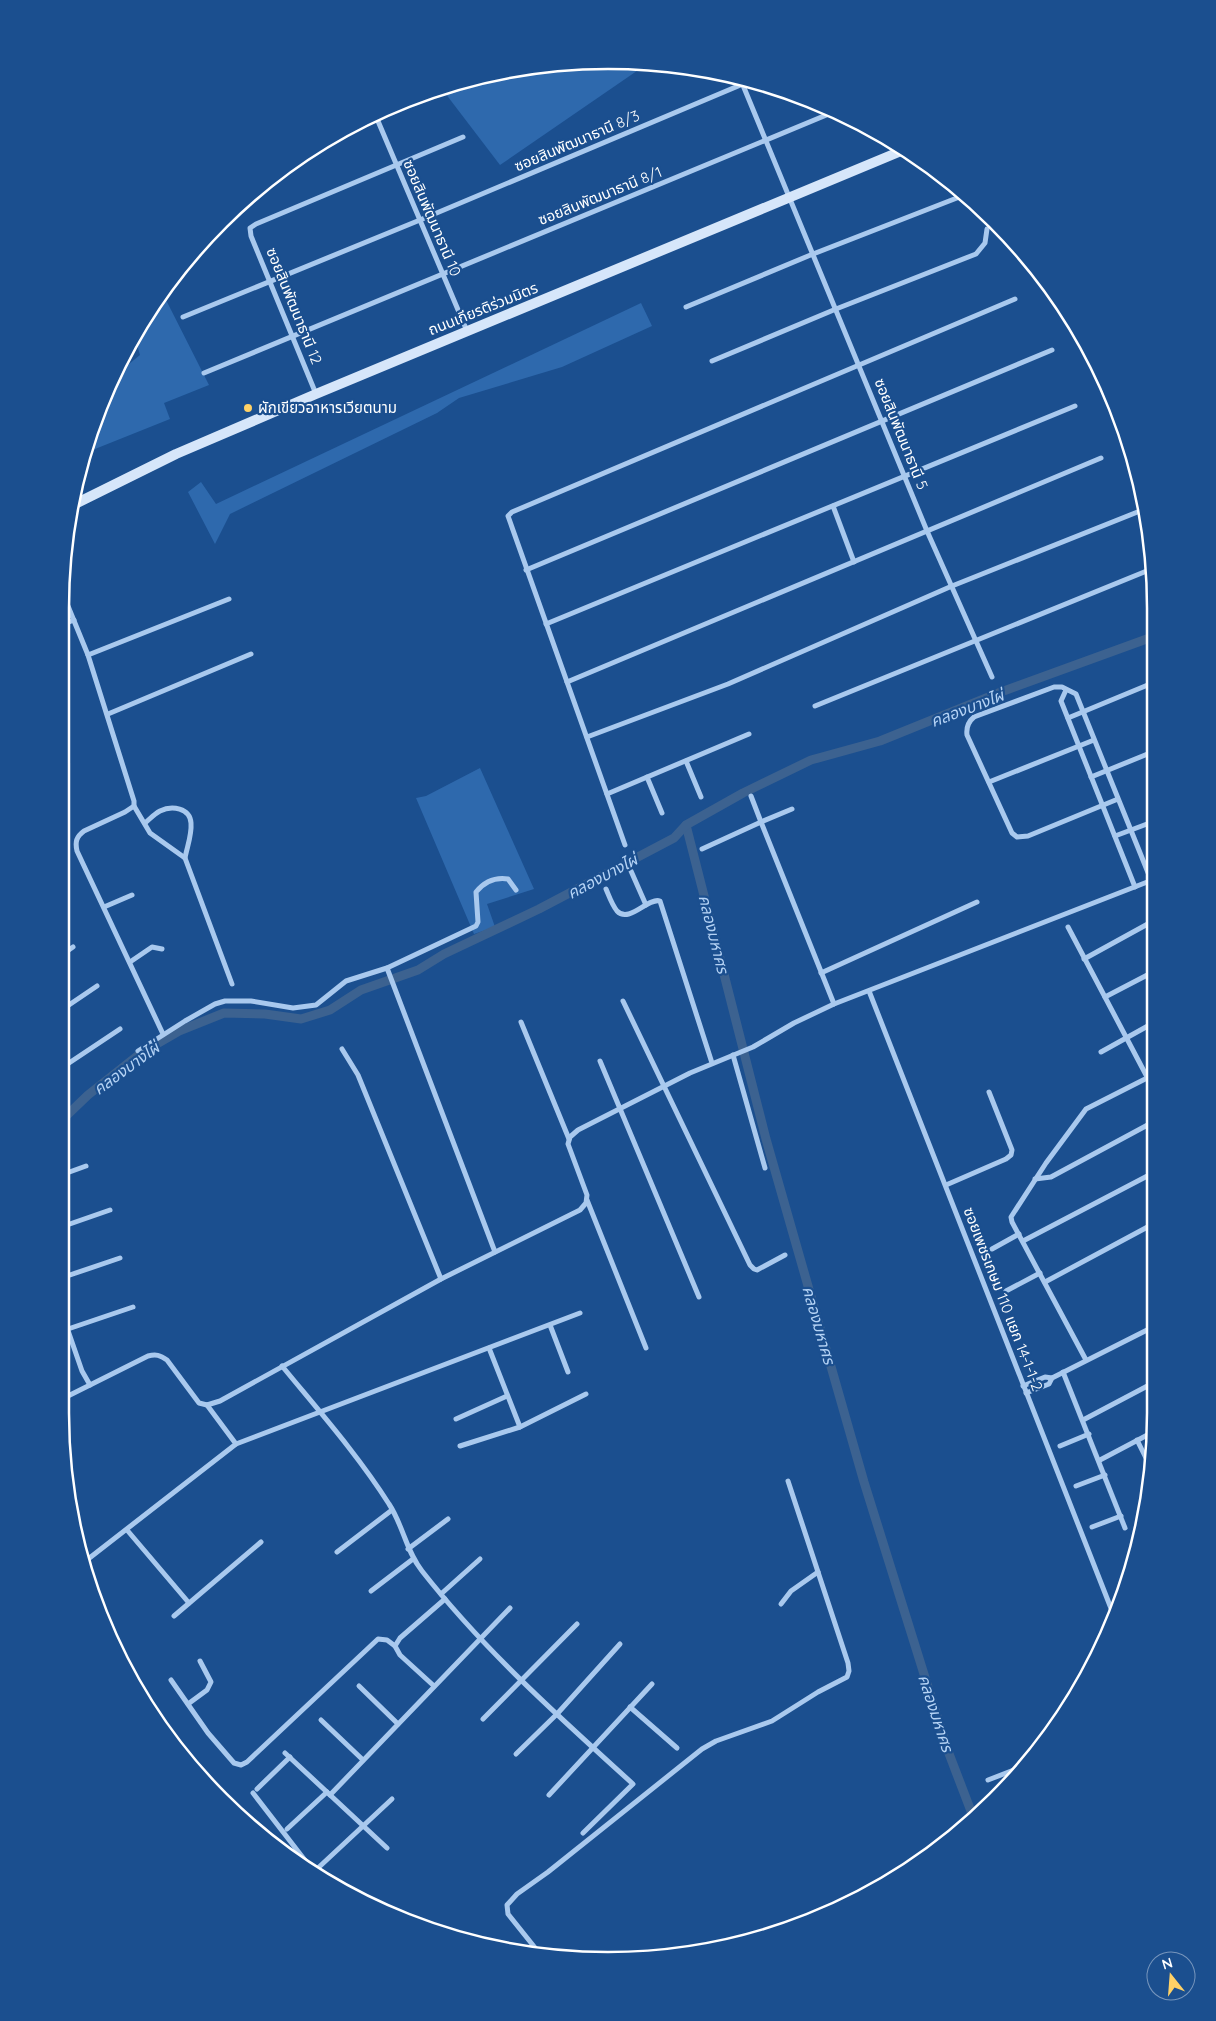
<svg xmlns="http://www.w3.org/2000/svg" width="1216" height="2021" font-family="Quicksand,'Noto Sans Thai',sans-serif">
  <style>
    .green { fill: #2e69ad }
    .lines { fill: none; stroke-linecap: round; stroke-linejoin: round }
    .canal { stroke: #3c6290; stroke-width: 9 }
    .street { stroke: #a9c9ee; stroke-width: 5 }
    .secondary { stroke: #d6e6fa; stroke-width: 10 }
    .poi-dot { fill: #ffd166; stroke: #1b4f8f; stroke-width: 2 }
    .labels { text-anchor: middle; stroke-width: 4.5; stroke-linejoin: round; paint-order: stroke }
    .street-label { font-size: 15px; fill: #fff; stroke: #1b4f8f }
    .poi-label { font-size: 15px; fill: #fff; stroke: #1b4f8f; text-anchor: start }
    .water-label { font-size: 16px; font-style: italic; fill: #b5d3f5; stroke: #1b4f8f }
    .rim { fill: none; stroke: #fff; stroke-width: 2.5 }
  </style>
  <rect width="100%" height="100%" fill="#1b4f8f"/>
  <!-- green -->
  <g class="green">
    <path d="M608 60 647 64 500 165 442 89 501 70Z"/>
    <path d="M162 292 209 385 164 403 170 419 85 453 89 432 118 373 140 355 135 338 153 303Z"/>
    <path d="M641 303 652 326 562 367 459 398 437 413 230 514 215 544 188 492 201 482 216 504Z"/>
    <path d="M480 768 534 889 487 904 495 927 474 934 416 798 426 796Z"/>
  </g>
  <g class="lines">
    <!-- canal -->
    <g class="canal">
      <path d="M686 825 766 1139 864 1482 948 1751 974 1819"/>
      <path d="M63 1119 88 1095 141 1053 179 1031 224 1013 265 1014 301 1019 330 1010 361 990 418 970 444 954 539 909 674 838 686 825 743 793 811 760 880 741 1001 692 1155 636"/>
    </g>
    <!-- street -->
    <g class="street">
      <path d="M740 78 927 531 992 677"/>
      <path d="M375 114 467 331"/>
      <path d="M686 307 813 254 962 196"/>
      <path d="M183 317 420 220 750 81"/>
      <path d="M712 361 836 309 976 254 985 243 987 229"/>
      <path d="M204 373 836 111"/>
      <path d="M316 394 251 236 250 228 256 224 463 137"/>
      <path d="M833 506 854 562"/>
      <path d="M526 570 1052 350"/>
      <path d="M61 589 88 655 229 599"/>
      <path d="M546 624 1075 406"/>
      <path d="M61 625 74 620"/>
      <path d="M88 655 134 801V806L125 812 84 831C76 837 75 842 77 851L163 1034"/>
      <path d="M567 682 1101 458"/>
      <path d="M1066 690 1061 701 1135 887"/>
      <path d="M815 706 1154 568"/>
      <path d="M108 714 251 654"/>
      <path d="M1068 718 1155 682"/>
      <path d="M587 737 728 684 952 586 1140 511"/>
      <path d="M686 761 701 797"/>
      <path d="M647 777 662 813"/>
      <path d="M1091 777 1155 751"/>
      <path d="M989 782 1094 740"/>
      <path d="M607 794 749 734"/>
      <path d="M751 796 761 822 792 809"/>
      <path d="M1118 799 1028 836 1017 837 1012 833 967 735C966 727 968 722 974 717L1054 687H1062L1076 694 1151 880"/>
      <path d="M134 806 150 833 185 858 232 984"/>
      <path d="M145 823C150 819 154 814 160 811 172 805 190 808 191 823 192 835 187 847 185 858"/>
      <path d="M1115 836 1155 821"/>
      <path d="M625 845 508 516 512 512 1015 299"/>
      <path d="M702 849 761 822 834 1004"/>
      <path d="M631 871 646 905"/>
      <path d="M606 889C609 896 612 905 617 911 629 924 648 897 660 901L712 1063"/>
      <path d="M104 907 132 895"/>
      <path d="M1068 927 1155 1092"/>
      <path d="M63 954 73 947"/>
      <path d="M1084 959 1155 920"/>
      <path d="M130 962 152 947 162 949"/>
      <path d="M387 968 495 1252"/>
      <path d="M821 973 977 902"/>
      <path d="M869 991 1114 1616"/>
      <path d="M1105 997 1155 971"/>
      <path d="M623 1001 750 1265 754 1269 757 1270 785 1255"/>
      <path d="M63 1009 97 986"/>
      <path d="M521 1022 569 1139"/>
      <path d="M342 1049 358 1075 441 1279"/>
      <path d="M138 1051 185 1021 215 1004 225 1001H251L293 1008 316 1005 346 981 387 968 476 926 478 922 476 892C485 881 495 877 508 879L516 890"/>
      <path d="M1101 1052 1155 1022"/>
      <path d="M733 1055 765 1168"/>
      <path d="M600 1061 699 1297"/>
      <path d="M63 1067 120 1029"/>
      <path d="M64 1174 86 1166"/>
      <path d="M1035 1179 1051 1177 1155 1121"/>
      <path d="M946 1185 1006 1159 1011 1155 1012 1150 989 1092"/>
      <path d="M587 1200 646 1348"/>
      <path d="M64 1226 110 1210"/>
      <path d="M1023 1241 1155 1172"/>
      <path d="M992 1249 1019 1234"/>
      <path d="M64 1277 120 1258"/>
      <path d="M1045 1282 1155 1223"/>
      <path d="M1006 1291 1040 1273"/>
      <path d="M64 1319 82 1371 90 1385"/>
      <path d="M550 1325 568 1372"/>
      <path d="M68 1329 133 1307"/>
      <path d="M489 1348 520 1427"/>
      <path d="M1086 1360 1012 1222 1011 1217 1046 1163 1086 1109 1155 1074"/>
      <path d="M282 1366C319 1411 358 1455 389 1504 403 1525 406 1551 422 1571 484 1650 559 1717 633 1784L583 1833"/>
      <path d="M1063 1372 1125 1528"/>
      <path d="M1023 1386 1045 1377 1052 1378 1155 1326"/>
      <path d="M1026 1393 1049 1384 1052 1378"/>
      <path d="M64 1398 148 1356C156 1354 160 1355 167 1360L199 1403 207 1405 220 1401 441 1279 580 1210 586 1203 587 1195 568 1144 570 1137 578 1130 690 1073 753 1047 794 1023 834 1004 1155 879"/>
      <path d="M456 1419 507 1396"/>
      <path d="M1083 1420 1155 1382"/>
      <path d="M1137 1440 1151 1468"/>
      <path d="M236 1444 580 1313"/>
      <path d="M460 1446 520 1427 586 1394"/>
      <path d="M1060 1446 1089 1434"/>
      <path d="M1100 1460 1155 1431"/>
      <path d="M1076 1486 1105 1475"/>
      <path d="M1092 1527 1121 1516"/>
      <path d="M127 1530 189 1603"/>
      <path d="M408 1549 448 1519"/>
      <path d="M337 1552 392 1510"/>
      <path d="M83 1563 236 1444 207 1405"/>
      <path d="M371 1591 413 1559"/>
      <path d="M441 1594 480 1559"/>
      <path d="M781 1604 791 1591 818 1572"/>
      <path d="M174 1616 261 1542"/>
      <path d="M171 1680 208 1733 234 1763 241 1765 247 1762 378 1639 387 1640 395 1646"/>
      <path d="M359 1686 398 1724"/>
      <path d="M434 1686 400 1655 395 1646 400 1638 445 1599"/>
      <path d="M188 1704 207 1690 211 1682 200 1661"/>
      <path d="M630 1707 677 1748"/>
      <path d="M483 1719 577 1624"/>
      <path d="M321 1720 363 1760"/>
      <path d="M285 1753 387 1848"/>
      <path d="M516 1754 557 1714 620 1644"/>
      <path d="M988 1780 1024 1766"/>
      <path d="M257 1789 290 1757"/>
      <path d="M253 1793 314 1872"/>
      <path d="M330 1795 510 1608"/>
      <path d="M549 1795 652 1684"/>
      <path d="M287 1829 327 1792"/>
      <path d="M318 1868 392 1799"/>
      <path d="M540 1954 508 1914 507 1905 517 1894 548 1872 702 1749 716 1741 772 1721 818 1692 847 1677 849 1671 848 1663 788 1481"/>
    </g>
    <!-- secondary -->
    <path class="secondary" d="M75 504 176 454 316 394 906 149"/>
  </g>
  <!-- markers -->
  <circle class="poi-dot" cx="248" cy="408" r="5"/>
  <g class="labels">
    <!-- street labels -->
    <g class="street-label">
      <text transform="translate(577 141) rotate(-23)" y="5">ซอยสินพัฒนาธานี 8/3</text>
      <text transform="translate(600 196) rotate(-22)" y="5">ซอยสินพัฒนาธานี 8/1</text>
      <text transform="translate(432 218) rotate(67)" y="5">ซอยสินพัฒนาธานี 10</text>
      <text transform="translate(294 306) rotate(68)" y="5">ซอยสินพัฒนาธานี 12</text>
      <text transform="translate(483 309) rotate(-22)" y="5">ถนนเกียรติร่วมมิตร</text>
      <text transform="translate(901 434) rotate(68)" y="5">ซอยสินพัฒนาธานี 5</text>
      <text transform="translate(1003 1299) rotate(69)" y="5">ซอยเพชรเกษม 110 แยก 14-1-1-2</text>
    </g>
    <!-- poi labels -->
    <g class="poi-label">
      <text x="258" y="413">ผักเขียวอาหารเวียตนาม</text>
    </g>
    <!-- water labels -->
    <g class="water-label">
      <text transform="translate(967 708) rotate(-21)" y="6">คลองบางไผ่</text>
      <text transform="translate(602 876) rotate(-28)" y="6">คลองบางไผ่</text>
      <text transform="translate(714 934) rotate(76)" y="6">คลองมหาศร</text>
      <text transform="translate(126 1068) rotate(-36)" y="6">คลองบางไผ่</text>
      <text transform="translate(819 1325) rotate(74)" y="6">คลองมหาศร</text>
      <text transform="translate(936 1713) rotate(72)" y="6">คลองมหาศร</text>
    </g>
  </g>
  <!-- crop -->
  <path d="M0 0H1216V2021H0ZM608 69H608A539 539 0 0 1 1147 608V1413A539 539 0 0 1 608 1952H608A539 539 0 0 1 69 1413V608A539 539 0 0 1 608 69Z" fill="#1b4f8f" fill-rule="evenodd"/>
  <path class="rim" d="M608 69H608A539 539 0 0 1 1147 608V1413A539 539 0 0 1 608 1952H608A539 539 0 0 1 69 1413V608A539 539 0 0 1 608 69Z"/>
  <!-- north arrow -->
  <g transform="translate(1171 1976) rotate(343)"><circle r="24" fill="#1b4f8f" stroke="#7695bc"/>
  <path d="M0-4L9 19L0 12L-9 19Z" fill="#ffd166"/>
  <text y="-8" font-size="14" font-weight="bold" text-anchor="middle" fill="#ffffff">N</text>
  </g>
</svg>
